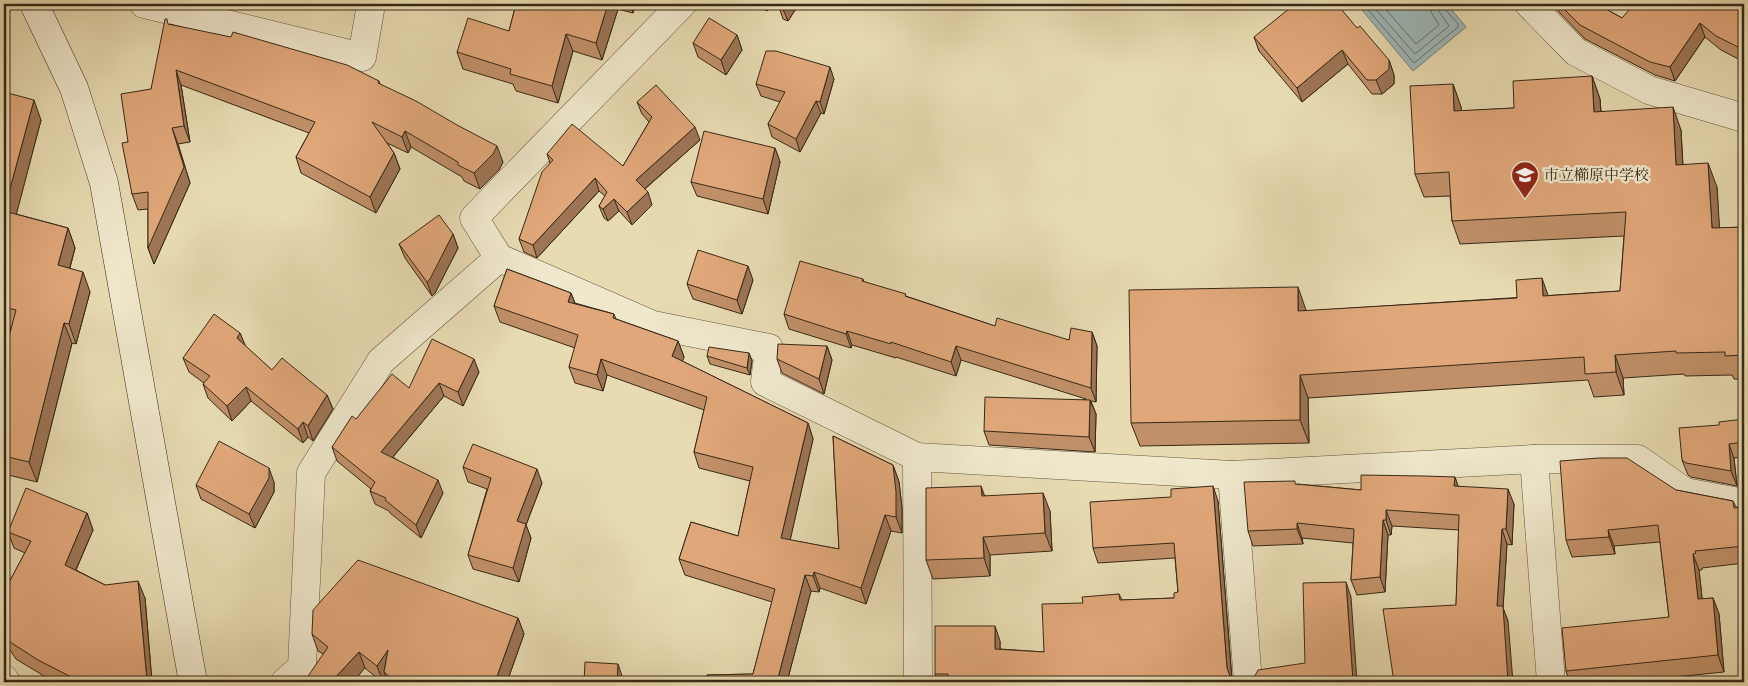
<svg xmlns="http://www.w3.org/2000/svg" width="1748" height="686" font-family="'IM FELL English','Noto Serif JP',serif">
  <style>
    .water { fill: #9eb8b9; stroke: #747f78 }
    .lines { fill: none; stroke-linecap: round; stroke-linejoin: round }
    .shore { stroke: #6a7068; stroke-width: 1 }
    .street-casing { stroke: #62563e; stroke-width: 29 }
    .secondary-casing { stroke: #362917; stroke-width: 29 }
    .street { stroke: #f0e8cd; stroke-width: 28 }
    .secondary { stroke: #f0e8cd; stroke-width: 28 }
    .wall { fill: #c19069; stroke: #362917 }
    .shaded-wall { fill: #9d7555; stroke: #362917 }
    .building { fill: #e0a77a; stroke: #362917 }
    .labels { text-anchor: middle; stroke-width: 5; stroke-linejoin: round; paint-order: stroke }
    .poi-label { font-size: 15px; fill: #362917; stroke: #f0e8cd; text-anchor: start }
  </style>
  <rect width="100%" height="100%" fill="#e8dbb2"/>
  <filter id="stains"><feTurbulence type="fractalNoise" baseFrequency=".004" numOctaves="4"/><feColorMatrix values="0 0 0 0 .2 0 0 0 0 .09 0 0 0 0 .02 0 0 0 .5 -.17"/></filter>
  <radialGradient id="worn" r=".72"><stop offset=".6" stop-color="#630" stop-opacity="0"/><stop offset="1" stop-color="#630" stop-opacity=".3"/></radialGradient>
  <!-- water -->
  <path class="water" d="M1357 4H1447L1466 27 1413 71Z"/>
  <g class="lines">
    <!-- shore -->
    <g class="shore">
      <path d="M1363 4 1414 63 1458 27V24L1445 9 1444 4"/>
      <path d="M1371 4 1415 54 1449 26 1438 10 1437 4"/>
      <path d="M1381 4 1416 44 1439 25 1431 12 1430 4"/>
    </g>
    <!-- street casing -->
    <g class="street-casing">
      <g id="street">
        <path d="M144 4 362 57 371 4"/>
        <path d="M682 4 474 218 499 258 653 325 769 348 765 382 917 457 1232 475 1534 459H1638L1685 492 1744 503"/>
        <path d="M1529 4 1576 52 1649 90 1744 118"/>
        <path d="M917 457 918 682"/>
        <path d="M1534 459 1551 682"/>
        <path d="M1232 475 1248 682"/>
        <path d="M4 679 6 682"/>
        <path d="M285 682 302 667 311 473 381 361 499 258"/>
      </g>
    </g>
    <!-- secondary casing -->
    <g class="secondary-casing">
      <path id="secondary" d="M34 4 74 88 104 183 193 682"/>
    </g>
    <!-- street -->
    <use href="#street" class="street"/>
    <!-- secondary -->
    <use href="#secondary" class="secondary"/>
  </g>
  <!-- wall -->
  <g class="wall">
    <path d="M516 4H636L633 13 618 9 602 60 573 51 558 103 516 91 513 84 463 69 457 52 509 31Z"/>
    <path d="M755 4H771L767 11Z"/>
    <path d="M778 4H799L788 21 783 19Z"/>
    <path d="M1556 4H1597L1622 18 1744 4V62L1721 50 1705 37 1675 81 1655 75 1585 39 1559 12Z"/>
    <path d="M170 24 379 81 380 85 503 162 499 170 480 189 464 181 462 177 411 147 408 153 387 143 394 153 400 169 376 213 301 173 296 157 309 133 181 85 190 142 178 144 190 183 154 264 148 248V209L138 210 132 194 128 142 151 89Z"/>
    <path d="M1357 28 1389 60 1394 75V84L1382 94H1372L1348 64 1302 102 1259 51 1254 37Z"/>
    <path d="M737 35 742 50 726 75 698 57 693 43Z"/>
    <path d="M1592 76 1600 99 1601 111 1681 130 1683 165 1717 187 1719 228 1744 227V379H1734L1732 375 1685 376 1684 374 1623 378 1624 395 1594 397 1588 380 1308 398 1309 443 1140 446 1131 423 1306 311 1620 291 1624 236 1460 244 1452 221 1450 196 1424 197 1415 174 1453 84 1461 107V111L1514 108Z"/>
    <path d="M834 79 824 114 821 113 800 152 772 137 768 124 780 102 761 96 756 84Z"/>
    <path d="M4 92 41 120 16 214 68 228 75 248 70 268 90 292 76 344 72 343 37 482 4 474V356L11 327 5 325 4 322V283L5 279 4 278Z"/>
    <path d="M637 102 700 140 645 189 652 205 632 225 619 211 608 221 604 218 599 206 605 196 599 191 537 258 524 252 519 239 550 163 547 154 623 166 649 122 642 114Z"/>
    <path d="M775 148 780 162 768 214 697 196 691 182Z"/>
    <path d="M453 234 458 248 435 293 432 296 405 258 399 244Z"/>
    <path d="M507 269 571 293 575 303 614 314 616 319 678 341 684 357 682 361 808 423 813 439 790 540 839 549 833 436 893 465 899 482 902 508V533L891 531 866 604 820 588 819 592 811 591 788 678H828L830 682H708L707 675 753 674 772 602 685 575 679 559 691 522 738 536 750 481 699 468 694 452 704 410 607 375 603 391 575 383 569 367 575 348 500 322 494 306Z"/>
    <path d="M863 279 864 282 995 326 1069 340 1092 332 1097 346 1096 402 1091 401 1096 414 1095 452 989 445 984 431 1086 399 961 360 956 376 896 357V358L852 345 851 348 789 329 784 314Z"/>
    <path d="M753 280 742 314 693 299 687 284Z"/>
    <path d="M240 333 245 346 272 370 327 395 333 409 313 441 308 437 303 443 251 401 232 421 208 398 203 384 204 383 189 372 183 358Z"/>
    <path d="M827 346 832 360 824 394 782 373 777 359Z"/>
    <path d="M749 353 752 361 750 375 710 364 707 356Z"/>
    <path d="M479 372 463 406 444 396 393 457 443 493 421 538 390 513 389 511 375 504 370 491 371 489 337 461 332 447 356 419 409 388Z"/>
    <path d="M1744 419V457L1734 458 1737 486 1691 477 1688 475 1682 460 1719 425Z"/>
    <path d="M463 467 542 483 526 525 531 538 519 582 473 569 468 555 487 489 468 482Z"/>
    <path d="M1455 477 1458 486 1514 504 1512 545 1507 544 1503 608 1508 621 1456 605 1459 530 1392 526 1391 535H1388L1385 592 1357 595 1351 580 1353 543 1302 538 1303 544 1253 546 1248 531 1297 484 1361 490Z"/>
    <path d="M274 482V492L255 528 201 499 196 485Z"/>
    <path d="M1676 490 1733 501 1736 507H1744V563L1702 568V570H1699L1702 599 1713 598 1719 614 1724 672 1625 682H1570L1566 671 1669 617 1660 542 1614 546 1615 554 1572 557 1566 540Z"/>
    <path d="M985 496 1050 511 1052 551 990 555V576L933 579 926 560Z"/>
    <path d="M1218 501 1232 678 1236 681 1242 682H938L935 674 1000 641V649L1044 652 1083 603 1119 594 1122 600 1174 598 1178 592 1175 558 1098 563 1093 548Z"/>
    <path d="M87 513 93 530 76 570 105 585 145 598 152 682H55L44 676 16 659 4 641V592L25 553 14 548 8 532Z"/>
    <path d="M518 618 524 634 507 682H388L386 677 383 682H382L365 668 323 654 318 651 312 634Z"/>
  </g>
  <!-- shaded-wall -->
  <g class="shaded-wall">
    <path d="M608 4H616L618 9 602 60 596 43Z"/>
    <path d="M630 4H636L633 13Z"/>
    <path d="M764 4H771L767 11Z"/>
    <path d="M784 4H799L788 21 782 7Z"/>
    <path d="M1700 23 1705 37 1675 81 1670 67Z"/>
    <path d="M566 34 573 51 558 103 552 86Z"/>
    <path d="M737 35 742 50 726 75 721 60Z"/>
    <path d="M1342 50 1348 64 1302 102 1297 88Z"/>
    <path d="M1389 60 1394 75V84L1382 94 1376 80Z"/>
    <path d="M830 67 834 79 824 114 820 102Z"/>
    <path d="M176 70 181 85 190 142 184 126Z"/>
    <path d="M1592 76 1600 99 1602 135 1594 112Z"/>
    <path d="M1453 84 1461 107 1463 134 1454 111Z"/>
    <path d="M34 100 41 120 12 231 4 211Z"/>
    <path d="M816 101 821 113 800 152 796 139Z"/>
    <path d="M1673 107 1681 130 1684 188 1676 165Z"/>
    <path d="M695 127 700 140 641 192 636 180Z"/>
    <path d="M172 128 178 144 190 183 154 264 148 248Z"/>
    <path d="M405 131 411 147 408 153 402 137Z"/>
    <path d="M497 146 503 162 499 170 480 189 474 173Z"/>
    <path d="M775 148 780 162 768 214 763 199Z"/>
    <path d="M394 153 400 169 376 213 370 197Z"/>
    <path d="M1708 163 1717 187 1721 251 1712 228Z"/>
    <path d="M595 178 599 191 537 258 533 245Z"/>
    <path d="M648 192 652 205 632 225 627 212Z"/>
    <path d="M614 199 619 211 608 221 603 209Z"/>
    <path d="M68 228 75 248 65 285 58 265Z"/>
    <path d="M453 234 458 248 435 293 432 296 427 282Z"/>
    <path d="M748 266 753 280 742 314 737 300Z"/>
    <path d="M83 272 90 292 76 344 69 324Z"/>
    <path d="M1542 278 1550 301 1543 296Z"/>
    <path d="M1298 287 1306 310 1307 334 1298 311Z"/>
    <path d="M571 293 577 309 568 302Z"/>
    <path d="M64 323 72 343 37 482 29 462Z"/>
    <path d="M847 331 852 345 851 348 846 334Z"/>
    <path d="M1092 332 1097 346 1096 402 1091 388Z"/>
    <path d="M240 333 246 347 237 338Z"/>
    <path d="M678 341 684 357 678 372 672 356Z"/>
    <path d="M827 346 832 360 824 394 819 379Z"/>
    <path d="M956 346 961 360 956 376 951 362Z"/>
    <path d="M749 353 752 361 750 375 747 368Z"/>
    <path d="M1615 355 1623 378 1624 395 1616 372Z"/>
    <path d="M474 359 479 372 463 406 458 392Z"/>
    <path d="M601 359 607 375 603 391 597 375Z"/>
    <path d="M1300 375 1308 398 1309 443 1300 420Z"/>
    <path d="M439 383 444 396 386 465 381 452Z"/>
    <path d="M246 387 251 401 232 421 227 406Z"/>
    <path d="M327 395 333 409 313 441 308 426Z"/>
    <path d="M1090 400 1096 414 1095 452 1089 437Z"/>
    <path d="M303 422 308 437 303 443 298 429Z"/>
    <path d="M808 423 813 439 787 554 781 538Z"/>
    <path d="M1729 444 1734 458 1737 486 1731 471Z"/>
    <path d="M893 465 899 482 902 508V533L896 517Z"/>
    <path d="M269 468 274 482V492L255 528 249 514Z"/>
    <path d="M537 469 542 483 526 525 531 538 519 582 513 568 517 521Z"/>
    <path d="M1455 477 1460 492 1454 486Z"/>
    <path d="M438 480 443 493 421 538 416 525Z"/>
    <path d="M981 486 988 505 982 496Z"/>
    <path d="M1213 486 1218 501 1232 682 1227 668Z"/>
    <path d="M1508 489 1514 504 1512 545 1506 529Z"/>
    <path d="M1043 493 1050 511 1052 551 1045 533Z"/>
    <path d="M1386 510 1392 526 1391 535 1386 520Z"/>
    <path d="M87 513 93 530 71 581 65 565Z"/>
    <path d="M885 515 891 531 866 604 861 588Z"/>
    <path d="M1383 520 1388 535 1385 592 1380 577Z"/>
    <path d="M1297 523 1302 538 1303 544 1297 529Z"/>
    <path d="M1502 529 1507 544 1503 608 1508 621 1513 682H1508L1497 606Z"/>
    <path d="M1608 530 1614 546 1615 554 1609 537Z"/>
    <path d="M983 537 990 555V576L984 558Z"/>
    <path d="M1693 554 1699 570 1704 616 1698 599Z"/>
    <path d="M814 572 820 588 819 592 813 576Z"/>
    <path d="M805 575 811 591 787 682 778 678Z"/>
    <path d="M138 581 145 598 152 682H148L147 681Z"/>
    <path d="M1346 582 1351 597 1357 682H1353Z"/>
    <path d="M1713 598 1719 614 1724 672 1718 655Z"/>
    <path d="M518 618 524 634 507 682H495Z"/>
    <path d="M995 626 1000 641V664L995 649Z"/>
    <path d="M388 650 384 672 386 677 383 682 377 666Z"/>
    <path d="M359 652 365 668 353 682H331Z"/>
    <path d="M618 664 623 679V682H617Z"/>
  </g>
  <!-- building -->
  <g class="building">
    <path d="M516 4H608L596 43 566 34 552 86 510 74 511 69 457 52 468 18 509 31Z"/>
    <path d="M778 4H784L782 7 778 5Z"/>
    <path d="M1295 4H1337L1357 28 1360 26 1389 60V69L1376 80H1367L1342 50 1297 88 1254 37Z"/>
    <path d="M1559 4H1597L1622 18 1634 4H1744V50L1716 36 1700 23 1670 67 1650 62 1580 25Z"/>
    <path d="M709 18 737 35 721 60 693 43Z"/>
    <path d="M165 19H167L168 24 231 37 233 32 347 65 379 81 378 83 416 101 457 125 497 146 493 154 474 173 458 165V162L405 131 402 137 372 122 394 153 370 197 296 157 315 122 176 70 184 126 172 128 184 167 148 248V192L132 194 122 143 128 142 121 94 151 89Z"/>
    <path d="M766 51H776L830 67 820 102 816 101 796 139 768 124 785 92 756 84Z"/>
    <path d="M1592 76 1594 112 1673 107 1676 165 1708 163 1712 228 1744 227V355L1725 356V352L1676 353V351L1615 355 1616 372 1585 374 1584 357 1300 375V420L1131 423 1129 290 1298 287V311L1517 298 1516 280 1542 278 1543 296 1620 291 1626 212 1452 221 1449 172 1415 174 1410 86 1453 84 1454 111 1514 108 1513 81Z"/>
    <path d="M656 85 695 127 636 180 648 192 627 212 614 199 603 209 599 206 607 192 595 178 533 245 519 239 542 172 553 160 547 154 572 124 623 166 652 117 637 102Z"/>
    <path d="M4 92 34 100 4 211 68 228 58 265 83 272 69 324 64 323 29 462 4 456V356L16 310 4 307V283L9 262 4 260Z"/>
    <path d="M704 131 775 148 763 199 691 182Z"/>
    <path d="M439 215 453 234 430 279 427 282 399 244Z"/>
    <path d="M698 250 748 266 737 300 687 284Z"/>
    <path d="M800 261 863 279 862 281 906 294 905 296 995 326 997 318 1069 340 1071 328 1092 332 1091 388 956 346 951 362 891 342V344L847 331 846 334 784 314Z"/>
    <path d="M507 269 571 293 568 302 614 314 613 318 678 341 672 356 808 423 781 538 839 549 833 436 893 465 896 492V517L885 515 861 588 814 572 813 576 805 575 778 678H828V682H708L707 675 753 674 775 589 679 559 691 522 738 536 753 467 694 452 707 397 601 359 597 375 569 367 578 335 494 306Z"/>
    <path d="M214 314 240 333 237 338 272 370 282 358 327 395 308 426 303 422 298 429 246 387 227 406 203 384 210 376 183 358Z"/>
    <path d="M432 339 474 359 458 392 439 383 381 452 438 480 416 525 385 500 386 498 370 491 375 482 332 447 352 416 356 419 392 374 409 388Z"/>
    <path d="M778 344 827 346 819 379 777 359Z"/>
    <path d="M709 347 749 353 747 368 707 356Z"/>
    <path d="M985 397 1090 400 1089 437 984 431Z"/>
    <path d="M1744 419V442L1729 444 1731 471 1686 463 1682 460 1679 428 1719 425V422Z"/>
    <path d="M219 441 269 468V478L249 514 196 485Z"/>
    <path d="M473 444 537 469 517 521 526 524 513 568 468 555 491 478 463 467Z"/>
    <path d="M1599 458H1627L1676 490 1733 501 1734 508 1744 507V546L1695 551 1696 553 1693 554 1698 599 1713 598 1718 655 1566 671 1562 628 1669 617 1658 525 1608 530 1609 537 1566 540 1560 461Z"/>
    <path d="M1361 475 1424 476 1455 477 1454 486 1508 489 1506 529H1502L1497 606H1503L1508 682H1394L1383 609 1456 605 1459 515 1386 510V520H1383L1380 577 1351 580 1354 529 1297 523V529L1248 531 1244 482 1295 481V484L1361 490Z"/>
    <path d="M981 486 982 496 1043 493 1045 533 983 537 984 558 926 560V488Z"/>
    <path d="M1213 486 1227 668 1230 676 1236 681 1242 682H948V674H935V626H995V649L1044 652 1042 604 1083 603 1082 597 1119 594 1120 600 1174 598V593L1178 592 1174 543 1093 548 1090 502 1171 497V489Z"/>
    <path d="M26 488 87 513 65 565 105 585 138 581 147 681 142 682H81L38 660 10 642 4 633V592L31 541 8 532Z"/>
    <path d="M358 560 518 618 495 682H396L384 672 388 650 377 666 359 652 331 682H304L328 647 312 634 313 610Z"/>
    <path d="M1346 582 1353 682H1245L1251 680 1256 674 1258 670 1305 663 1303 583Z"/>
    <path d="M585 662 618 664 617 682H584Z"/>
  </g>
  <!-- icons -->
  <defs>
    <g id="school-pin" transform="scale(1.4375)"><path d="M0 17L-7.5 6A9.5 9.5 0 1 1 7.5 6Z" fill="#8f2418" stroke="#f0e8cd"/><path d="M0-5L7-2L0 1L-7-2ZM-4 1L0 2.5L4 1V4Q0 6-4 4Z" fill="#fff"/></g>
  </defs>
  <g fill-rule="evenodd">
    <use href="#school-pin" x="1525" y="175"/>
  </g>
  <g class="labels">
    <!-- poi labels -->
    <g class="poi-label">
      <text x="1544" y="180">市立櫛原中学校</text>
    </g>
  </g>
  <!-- margin -->
  <rect width="1748" height="686" fill="none" stroke="#e8dbb2" stroke-width="20"/>
  <rect x="5" y="5" width="1738" height="676" fill="none" stroke="#362917" stroke-width="2.5"/>
  <rect x="10" y="10" width="1728" height="666" fill="none" stroke="#362917"/>
  <rect width="100%" height="100%" filter="url(#stains)"/>
  <rect width="100%" height="100%" fill="url(#worn)"/>
</svg>
